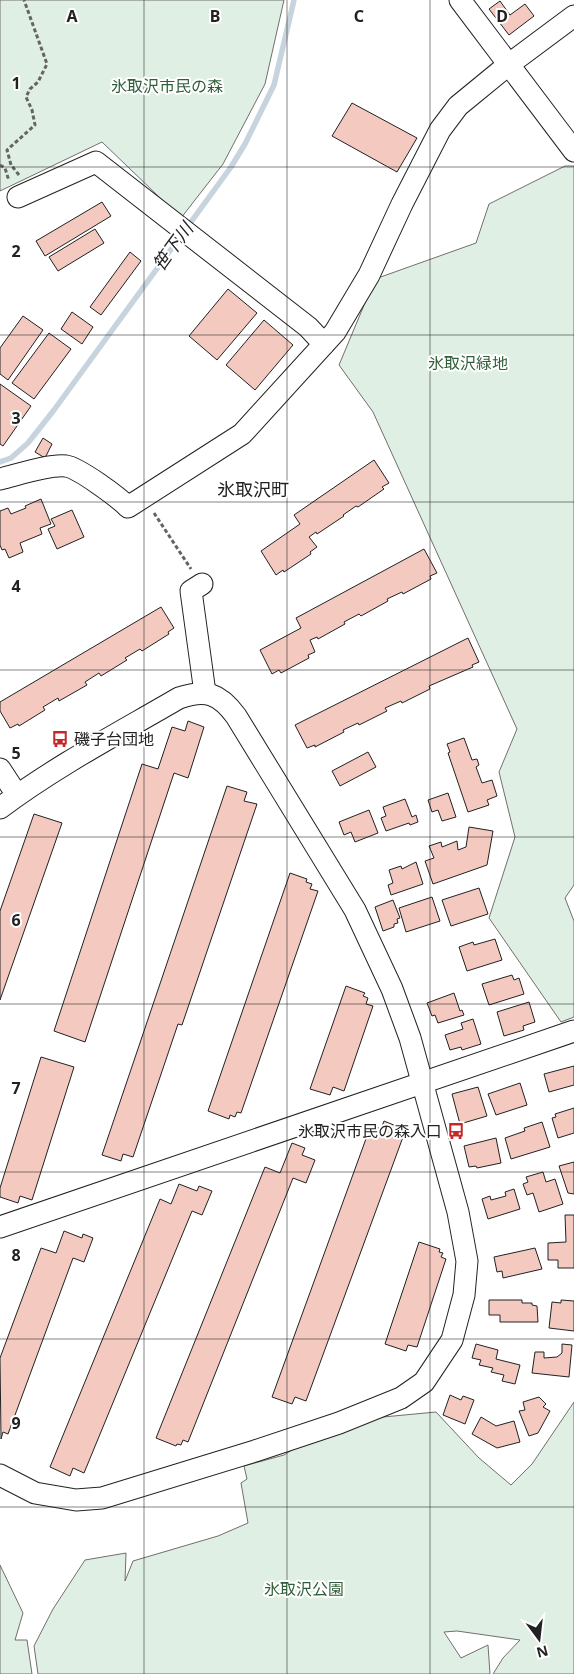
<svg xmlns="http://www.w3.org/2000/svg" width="574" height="1674" font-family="'Noto Sans','Noto Sans JP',sans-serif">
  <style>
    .green { fill: #e0efe3; stroke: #6f6f6f }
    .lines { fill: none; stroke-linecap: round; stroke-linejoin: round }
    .stream { stroke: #c7d3dd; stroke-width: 5.5 }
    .building { fill: #f3c9c0; stroke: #222 }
    .minor-casing { stroke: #222; stroke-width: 23 }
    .path { stroke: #646464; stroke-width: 3; stroke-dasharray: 4 2.5; stroke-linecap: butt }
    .minor { stroke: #fff; stroke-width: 21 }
    .grid { fill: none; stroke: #222; stroke-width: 1; stroke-opacity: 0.55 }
    .labels { text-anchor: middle; stroke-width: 4; stroke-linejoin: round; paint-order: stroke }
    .park-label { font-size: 16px; fill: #2f5e38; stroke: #fff }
    .poi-label { font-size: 16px; fill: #222; stroke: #fff; text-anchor: start }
    .water-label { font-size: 18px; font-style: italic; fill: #222; stroke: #fff }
    .neighbourhood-label { font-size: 18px; fill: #222; stroke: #fff }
    .grid-label { font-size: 16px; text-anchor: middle; font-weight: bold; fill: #222; stroke: #fff; stroke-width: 4; stroke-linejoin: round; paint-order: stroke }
  </style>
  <rect width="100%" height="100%" fill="#fff"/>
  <!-- green -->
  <g class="green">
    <path d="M0 0H284L265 84 223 164 181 218 102 142 0 191Z"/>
    <path d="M565 166H574V885L565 898 574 921V1017L561 1022 489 918 515 837 499 772 517 729 373 412 339 365 375 279 476 243 489 204Z"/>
    <path d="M574 1402V1674H493L503 1658 520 1640 457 1631 444 1632 461 1658 488 1645 490 1674H38L34 1646 53 1609 85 1560 126 1553 125 1581 133 1561 218 1536 248 1523 241 1483 247 1479 244 1466 284 1455 301 1444 383 1417 436 1412 479 1458 511 1485 532 1464Z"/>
    <path d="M0 1565 23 1613 15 1640H27L32 1674H0Z"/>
  </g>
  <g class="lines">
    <!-- stream -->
    <path class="stream" d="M0 462 11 458 28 443 54 410 231 167 245 144 274 85 294 0"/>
  </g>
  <!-- building -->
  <g class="building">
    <path d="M500 1 510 15 525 4 534 16 509 35 489 9Z"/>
    <path d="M352 103 417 138 397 172 332 136Z"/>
    <path d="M102 202 111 216 45 256 36 241Z"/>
    <path d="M95 229 104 243 58 271 49 257Z"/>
    <path d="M130 252 141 261 101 315 90 307Z"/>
    <path d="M228 289 257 313 217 360 189 336Z"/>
    <path d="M72 312 93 327 82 344 61 329Z"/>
    <path d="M23 316 43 330 8 380 0 374V348Z"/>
    <path d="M264 320 293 345 255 390 226 365Z"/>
    <path d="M49 333 71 349 34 399 12 383Z"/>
    <path d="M0 384 31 406 3 446 0 444Z"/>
    <path d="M43 438 52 444 45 458 35 452Z"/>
    <path d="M374 460 389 483 382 487 384 489 358 507 356 506 343 515 344 516 317 534 316 532 309 537 317 547 310 552 311 554 284 572 283 570 276 575 261 551 300 524 294 515Z"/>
    <path d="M41 499 51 524 40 528 42 534 20 543 23 552 9 558 5 549 2 550 0 545V511L8 508 11 514 26 508 25 506Z"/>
    <path d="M72 510 84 537 57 549 48 529 55 526 51 519Z"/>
    <path d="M424 549 437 573 430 576 431 579 403 594 402 592 387 599 388 601 361 616 359 614 344 622 345 624 318 639 317 637 310 640 315 652 308 655 309 658 281 673 279 670 272 674 260 650 301 628 296 618Z"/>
    <path d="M161 607 174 628 168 632 169 634 142 651 140 649 125 658 127 660 101 676 99 673 85 682 87 685 59 701 58 698 43 707 45 710 19 726 18 724 10 728 0 711V702Z"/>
    <path d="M468 638 479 662 472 665 473 667 429 686 430 689 402 703 401 701 385 708 387 711 359 725 358 723 343 730 344 732 315 747V745L307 748 295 725Z"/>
    <path d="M188 721 204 727 188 778 174 773 85 1042 54 1031 142 764 158 769 172 727 185 731Z"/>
    <path d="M464 738 472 760 477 759 479 765 476 767 482 783 492 780 497 796 487 800 489 805 468 812 448 753 450 752 447 744Z"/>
    <path d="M368 752 376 767 340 786 332 771Z"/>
    <path d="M227 786 247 792 244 801 257 804 182 1025 178 1024 133 1157 123 1154 121 1161 102 1155Z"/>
    <path d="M448 793 456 817 442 821 438 810 432 812 428 800Z"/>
    <path d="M405 799 412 817 416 815 418 822 410 825 409 823 386 831 381 818 386 816 383 807Z"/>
    <path d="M369 810 378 833 355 842 351 832 344 835 339 822Z"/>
    <path d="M34 814 62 823 0 1000V911Z"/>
    <path d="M469 827 493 831 487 865 433 884 425 861 434 858 429 846 441 842 442 847 457 841 458 850 466 847Z"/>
    <path d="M416 862 423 884 391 895 388 885 393 883 389 870 401 866 402 869Z"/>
    <path d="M290 873 307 879 306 882 312 884 310 889 318 891 241 1113 237 1112 235 1117 230 1115 229 1119 208 1111Z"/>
    <path d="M479 888 488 914 451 926 442 900Z"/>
    <path d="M432 897 440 921 406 932 399 908Z"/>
    <path d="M393 900 400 918 397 919 398 923 394 924V927L383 931 375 907Z"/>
    <path d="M495 939 502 960 467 971 459 947 473 942 474 945Z"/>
    <path d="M512 975 514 980 519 978 524 994 489 1005 482 984Z"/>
    <path d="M346 986 365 993 363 996 368 998 366 1004 373 1006 344 1091 333 1087 330 1095 310 1089Z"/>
    <path d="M454 993 460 1011 462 1010 464 1015 438 1023 435 1015 432 1016 427 1003Z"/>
    <path d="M529 1002 535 1022 523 1026 524 1030 504 1036 497 1012Z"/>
    <path d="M473 1019 481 1044 462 1050 461 1047 450 1050 445 1035 463 1029 461 1023Z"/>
    <path d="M41 1057 74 1067 32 1200 20 1196 18 1203 0 1197V1188Z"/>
    <path d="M574 1066V1085L549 1092 544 1074Z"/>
    <path d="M520 1083 527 1105 496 1115 488 1094Z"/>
    <path d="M478 1087 487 1116 460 1124 452 1094Z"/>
    <path d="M574 1108V1133L558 1138 552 1118 556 1117 555 1114Z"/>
    <path d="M384 1121 401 1128 398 1135 403 1137 306 1401 295 1397 292 1404 272 1397 371 1125 381 1129Z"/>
    <path d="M542 1122 550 1147 511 1159 505 1138 525 1131 524 1128Z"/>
    <path d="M496 1138 501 1163 477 1168 476 1166 469 1167 464 1146Z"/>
    <path d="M292 1143 305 1148 302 1155 315 1160 306 1183 293 1178 188 1442 183 1440 181 1445 177 1444 176 1446 156 1438 265 1167 280 1173Z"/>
    <path d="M574 1162V1194L568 1193 559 1166Z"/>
    <path d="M543 1172 546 1182 555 1179 563 1204 539 1212 533 1193 527 1195 523 1184 528 1182 526 1177Z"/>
    <path d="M179 1184 197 1191 199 1186 212 1191 202 1215 192 1211 84 1473 73 1468 70 1476 50 1467 160 1199 171 1204Z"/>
    <path d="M514 1189 520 1209 488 1219 482 1199 490 1196 491 1200 506 1196 505 1192Z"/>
    <path d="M565 1215H574V1268H558V1260H548V1243L566 1242Z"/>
    <path d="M64 1231 82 1238 83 1234 93 1238 84 1262 73 1258 8 1434 3 1432 1 1439 0 1358 41 1248 56 1253Z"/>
    <path d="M419 1242 440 1249 439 1252 443 1253 441 1257 446 1259 417 1347 408 1345 406 1351 385 1344Z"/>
    <path d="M535 1248 542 1269 503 1278 502 1271 497 1272 494 1257Z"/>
    <path d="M489 1300H522V1303H532V1305L537 1306 538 1322H500V1315H489Z"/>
    <path d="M561 1300 574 1301V1331L549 1328 552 1302 561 1303Z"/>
    <path d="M476 1344 498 1350 496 1359 520 1365 515 1384 502 1381 504 1375 491 1372 493 1368 479 1365 481 1360 472 1358Z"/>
    <path d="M562 1344 572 1345 569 1377 532 1373 535 1352H544V1358L557 1357 562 1353Z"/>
    <path d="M450 1395 461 1400 463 1396 474 1400 465 1424 443 1415Z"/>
    <path d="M539 1397 546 1404 543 1407 550 1411 538 1433 529 1436 519 1411 525 1410 523 1402Z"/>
    <path d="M481 1417 496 1426 514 1421 520 1442 497 1448 472 1434Z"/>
  </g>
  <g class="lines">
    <!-- minor casing -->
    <g class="minor-casing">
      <g id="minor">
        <path d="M460 0 574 151"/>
        <path d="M18 197 96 162 308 327 324 344"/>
        <path d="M0 479C17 475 49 464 66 466 79 468 118 497 128 507L242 434 335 332 369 275 402 204 440 130 458 106 508 65 574 16"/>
        <path d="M202 584 191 591 205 693"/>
        <path d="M0 769 17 795"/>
        <path d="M0 808C56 766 119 733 179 698 206 689 219 693 236 716L355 910 392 989 410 1038 458 1212 467 1261 464 1295 452 1340 424 1382 401 1398 339 1423 255 1451 102 1498 76 1500 35 1493 0 1475"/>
        <path d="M0 1227 574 1031"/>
      </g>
    </g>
    <!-- path -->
    <g class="path">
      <path d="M0 165 5 168 9 181"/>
      <path d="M19 175 11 165 7 150 35 125 32 110 26 97 30 89 38 82 47 64 24 0"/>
      <path d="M154 513 191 569"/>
    </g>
    <!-- minor -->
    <use href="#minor" class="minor"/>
  </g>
  <!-- grid -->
  <path class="grid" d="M144 0V1674M287 0V1674M430 0V1674M0 167H574M0 335H574M0 502H574M0 670H574M0 837H574M0 1004H574M0 1172H574M0 1339H574M0 1507H574"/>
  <!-- icons -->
  <defs>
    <g id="bus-bare" transform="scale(1.35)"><path d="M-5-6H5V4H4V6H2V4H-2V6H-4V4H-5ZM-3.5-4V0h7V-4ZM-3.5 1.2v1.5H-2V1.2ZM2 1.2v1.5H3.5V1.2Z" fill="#c62828" stroke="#fff" stroke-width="2.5" paint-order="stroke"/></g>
  </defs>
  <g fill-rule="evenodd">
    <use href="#bus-bare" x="60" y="739"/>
    <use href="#bus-bare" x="456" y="1131"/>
  </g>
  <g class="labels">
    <!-- park labels -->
    <g class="park-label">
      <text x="167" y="92">氷取沢市民の森</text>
      <text x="468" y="369">氷取沢緑地</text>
      <text x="304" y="1595">氷取沢公園</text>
    </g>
    <!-- poi labels -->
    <g class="poi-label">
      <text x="74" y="745">磯子台団地</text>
      <text x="442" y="1137" text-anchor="end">氷取沢市民の森入口</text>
    </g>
    <!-- water labels -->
    <g class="water-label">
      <text transform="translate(173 247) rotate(-54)" y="6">笹下川</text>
    </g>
    <!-- neighbourhood labels -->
    <g class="neighbourhood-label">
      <text x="253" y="496">氷取沢町</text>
    </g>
  </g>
  <g class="grid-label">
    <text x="72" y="22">A</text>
    <text x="215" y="22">B</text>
    <text x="359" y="22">C</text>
    <text x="502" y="22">D</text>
    <text x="16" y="89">1</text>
    <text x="16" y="257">2</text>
    <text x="16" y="424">3</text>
    <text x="16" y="592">4</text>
    <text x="16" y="759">5</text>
    <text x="16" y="926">6</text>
    <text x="16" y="1094">7</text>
    <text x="16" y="1261">8</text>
    <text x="16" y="1429">9</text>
  </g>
  <!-- north arrow -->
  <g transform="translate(539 1639) rotate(165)" stroke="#ffffff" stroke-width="4" paint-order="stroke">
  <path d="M0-4L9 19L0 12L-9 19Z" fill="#222222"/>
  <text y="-8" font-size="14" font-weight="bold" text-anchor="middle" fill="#222222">N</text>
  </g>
</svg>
